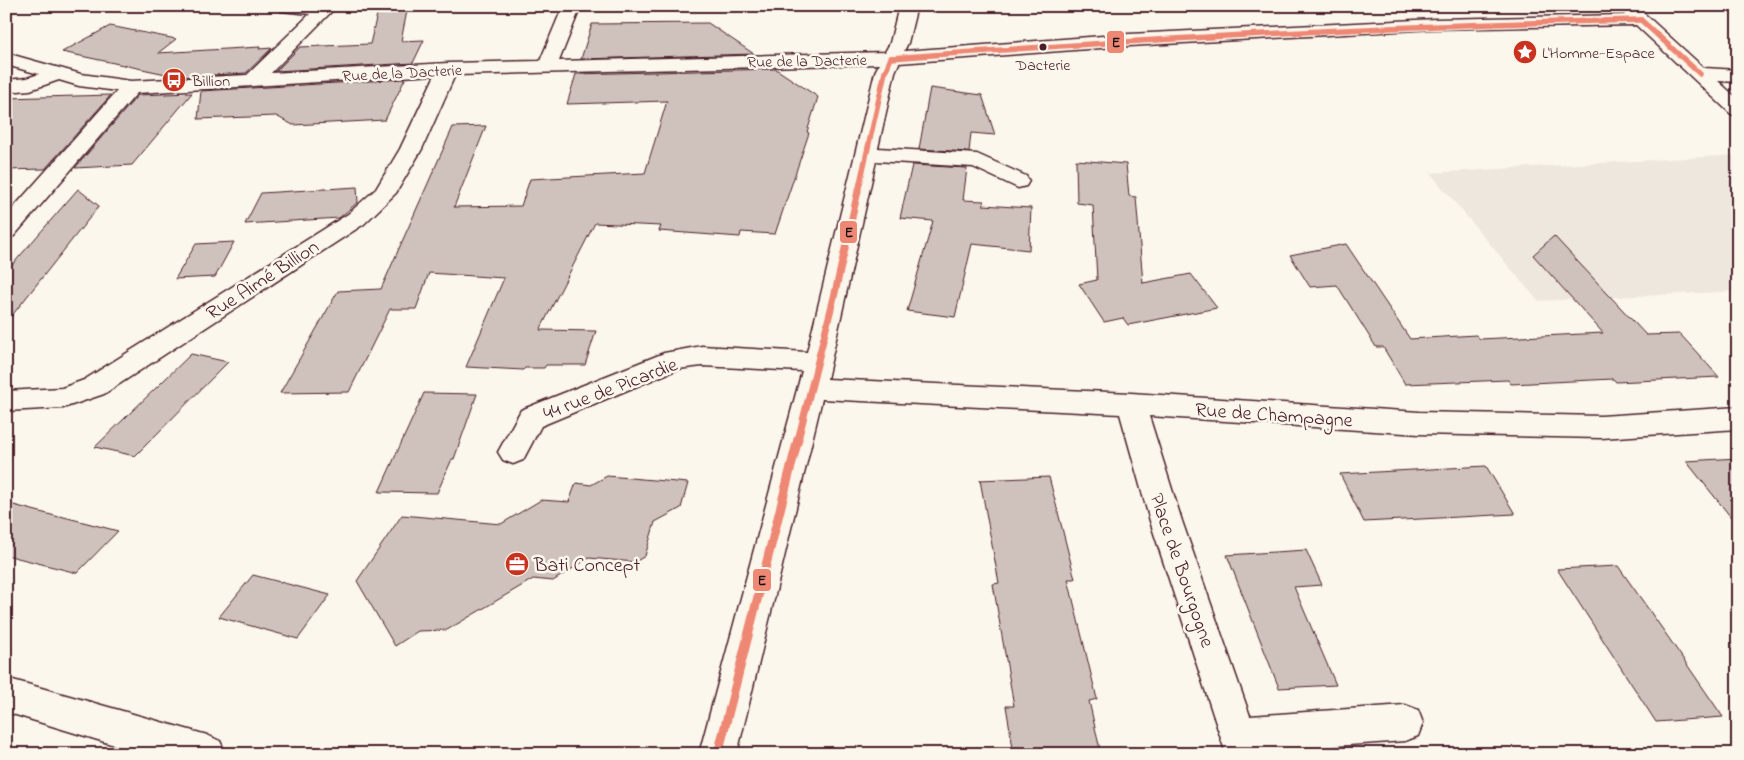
<svg xmlns="http://www.w3.org/2000/svg" width="1744" height="760" font-family="'Indie Flower',sans-serif">
  <style>
    .built { fill: #eee7de }
    .building { fill: #cfc2bc; stroke: #4a1f2b }
    .lines { fill: none; stroke-linecap: round; stroke-linejoin: round }
    .minor-casing { stroke: #4a1f2b; stroke-width: 3 }
    .major-casing { stroke: #4a1f2b; stroke-width: 3 }
    .minor { fill: #fbf7ec; fill-rule: evenodd }
    .major { fill: #fbf7ec; fill-rule: evenodd }
    .bus-1-far2-casing { stroke: #fbf7ec; stroke-width: 8 }
    .bus-1-far1-casing { stroke: #fbf7ec; stroke-width: 11 }
    .bus-1-casing { stroke: #fbf7ec; stroke-width: 12 }
    .bus-1-far2 { stroke: #ee8773; stroke-width: 5.5 }
    .bus-1-far1 { stroke: #ee8773; stroke-width: 7 }
    .bus-1 { stroke: #ee8773; stroke-width: 9 }
    .bus-dot { fill: #4a1f2b; stroke: #fbf7ec; stroke-width: 2 }
    .labels { text-anchor: middle; stroke-width: 5; stroke-linejoin: round; paint-order: stroke }
    .far-poi-label { font-size: 16px; fill: #4a1f2b; stroke: #fbf7ec; text-anchor: start }
    .far-street-label { font-size: 16px; fill: #4a1f2b; stroke: #fbf7ec }
    .far-bus-label { font-size: 16px; fill: #4a1f2b; stroke: #fbf7ec }
    .street-label { font-size: 20px; fill: #4a1f2b; stroke: #fbf7ec }
    .poi-label { font-size: 20px; fill: #4a1f2b; stroke: #fbf7ec; text-anchor: start }
    .line-badge { stroke: #fbf7ec; stroke-width: 2 }
    .pale-badge-label { font-size: 14px; text-anchor: middle; font-weight: bold; fill: #111 }
  </style>
  <rect width="100%" height="100%" fill="#fbf7ec"/>
  <filter id="ink" filterUnits="userSpaceOnUse"><feTurbulence type="fractalNoise" baseFrequency=".02" numOctaves="2"/><feDisplacementMap in="SourceGraphic" scale="10" xChannelSelector="R" yChannelSelector="G"/><feConvolveMatrix kernelMatrix="1 2 1 2 8 2 1 2 1" color-interpolation-filters="sRGB"/></filter>
  <g filter="url(#ink)">
    <!-- built -->
    <path class="built" d="M1738 155V291L1538 301 1430 173Z"/>
    <!-- building -->
    <g class="building">
      <path d="M379 6H408L401 41 424 40 413 63 276 71 300 47 370 44Z"/>
      <path d="M708 23 754 54 581 59 592 24Z"/>
      <path d="M110 26 176 39 158 53 260 47 259 49 272 48 246 73 180 77 62 52Z"/>
      <path d="M776 69 818 97 807 132 809 133 775 234 741 232 740 237 659 231 661 226 595 223 540 330 596 331 585 365H546L544 368H525L523 370 466 367 504 278 429 273 416 309H390L349 392 280 393 338 291 381 289 453 127 486 126 454 207 521 206 530 179 645 173 667 101 567 104 576 74Z"/>
      <path d="M405 79 385 120 293 125 276 116 198 119 201 91Z"/>
      <path d="M930 88 982 95 995 135 971 133 969 152 919 149Z"/>
      <path d="M192 93 132 165 75 168 138 95Z"/>
      <path d="M111 95 45 169 6 170V98Z"/>
      <path d="M1076 160 1126 164 1129 196 1136 197 1143 283 1191 274 1217 308 1128 325 1123 318 1104 322 1079 284 1097 280 1093 205 1077 203Z"/>
      <path d="M912 165 967 168 963 200 984 201 983 205 1031 208 1029 250 972 244 955 317 907 311 933 221 900 218Z"/>
      <path d="M357 187 358 202 339 218 245 224 261 193Z"/>
      <path d="M78 189 99 206 6 323V272Z"/>
      <path d="M1554 236 1646 335 1680 334 1719 377 1616 382 1613 379 1511 384 1508 380 1405 384 1383 347H1376L1337 285 1310 287 1290 255 1346 244 1410 339 1476 335 1480 339 1603 333 1533 255Z"/>
      <path d="M234 242 215 277 175 279 196 244Z"/>
      <path d="M191 354 228 362 135 456 95 447Z"/>
      <path d="M424 393 477 394 454 459H452L437 493 379 492Z"/>
      <path d="M1738 458V526L1686 461Z"/>
      <path d="M1486 466 1515 514 1364 522 1340 474Z"/>
      <path d="M607 476 688 483 681 508 655 522 645 556 635 562 589 558 553 581 533 579 447 630 418 631 395 646 357 581 402 515 501 524 541 500 569 502 576 483 591 485Z"/>
      <path d="M1049 477 1075 579H1068L1097 699 1089 701 1101 754H1014L1006 706H1014L993 584 999 583 980 480Z"/>
      <path d="M6 503 59 517 60 516 118 531 77 573 6 555Z"/>
      <path d="M1306 550 1322 585 1294 587 1336 685 1279 688 1227 555Z"/>
      <path d="M1618 566 1668 637 1723 717 1656 722 1557 569Z"/>
      <path d="M253 575 330 595 298 639 219 617Z"/>
    </g>
    <g class="lines">
      <!-- minor casing -->
      <g class="minor-casing">
        <path id="minor" d="M279 6H332L334 9 271 73 448 63 540 61 563 6H581L559 61 885 52 890 43 899 6H917L908 43 904 51 1129 34 1436 19 1625 15 1619 6H1636L1704 68 1738 70V82L1718 81 1738 99V116L1731 114 1636 25 1436 29 1129 46 899 63 895 72 878 148 977 154 1026 176 1029 181 1026 186 1018 188 973 167 876 161 827 379 1131 393 1419 412 1601 416 1738 407V429L1601 438 1419 434 1149 416 1182 521 1250 716 1405 705 1418 710 1423 723 1418 736 1405 741 1263 751 1264 754H1226L1150 521 1120 414 822 399 737 754H699L802 371 702 366 678 369 541 426 523 460 513 464 503 460 498 452 521 410 664 353 702 346 807 352 875 72 879 64 455 75 422 149 396 193 364 224 104 394 63 408 6 411V391L62 388 84 380 348 214 376 189 400 149 435 75 137 93 14 236 6 238V216L117 91 79 86 59 80 30 90 6 92V80L27 78 39 74 6 65V53L81 74 131 81 247 75 310 14 281 11Z"/>
      </g>
      <!-- major casing -->
      <g class="major-casing">
        <path id="major" d="M6 678 207 735 220 741 226 754H144L6 712Z"/>
      </g>
      <!-- minor -->
      <use href="#minor" class="minor"/>
      <!-- major -->
      <use href="#major" class="major"/>
      <!-- bus-1-far2 casing -->
      <g class="bus-1-far2-casing">
        <g id="bus-1-far2">
          <path d="M1641 20 1700 74"/>
          <path d="M891 58C1141 39 1391 25 1641 20"/>
          <path d="M858 192 885 72 891 58"/>
        </g>
      </g>
      <!-- bus-1-far1 casing -->
      <g class="bus-1-far1-casing">
        <path id="bus-1-far1" d="M798 440 835 293 858 191"/>
      </g>
      <!-- bus-1 casing -->
      <g class="bus-1-casing">
        <path id="bus-1" d="M718 754 798 439"/>
      </g>
      <!-- bus-1-far2 -->
      <use href="#bus-1-far2" class="bus-1-far2"/>
      <!-- bus-1-far1 -->
      <use href="#bus-1-far1" class="bus-1-far1"/>
      <!-- bus-1 -->
      <use href="#bus-1" class="bus-1"/>
    </g>
  </g>
  <!-- icons -->
  <defs>
    <g id="sight-disc" transform="scale(1.25)"><circle r="9.5" fill="#c8321e" stroke="#fbf7ec"/><path d="M0-6L1.8-2.2L6-1.7L2.9 1.2L3.7 5.4L0 3.3L-3.7 5.4L-2.9 1.2L-6-1.7L-1.8-2.2Z" fill="#fff"/></g>
    <g id="bus-disc" transform="scale(1.25)"><circle r="9.5" fill="#c8321e" stroke="#fbf7ec"/><path d="M-5-6H5V4H4V6H2V4H-2V6H-4V4H-5ZM-3.5-4V0h7V-4ZM-3.5 1.2v1.5H-2V1.2ZM2 1.2v1.5H3.5V1.2Z" fill="#fff"/></g>
    <g id="office-disc" transform="scale(1.25)"><circle r="9.5" fill="#c8321e" stroke="#fbf7ec"/><path d="M-6-3h4V-5.5h4V-3h4V5H-6ZM-1-4.5V-3h2v-1.5ZM-6 0V1H6V0Z" fill="#fff"/></g>
  </defs>
  <g fill-rule="evenodd">
    <use href="#sight-disc" x="1525" y="52"/>
    <use href="#bus-disc" x="174" y="80"/>
    <use href="#office-disc" x="517" y="564"/>
  </g>
  <!-- markers -->
  <circle class="bus-dot" cx="1043" cy="47" r="4.5"/>
  <g class="labels">
    <!-- far-poi labels -->
    <g class="far-poi-label">
      <text x="1542" y="58">L'Homme-Espace</text>
      <text x="192" y="86">Billion</text>
    </g>
    <!-- far-street labels -->
    <g class="far-street-label">
      <text transform="translate(807 60) rotate(-1)" y="6">Rue de la Dacterie</text>
      <text transform="translate(402 72) rotate(-3)" y="6">Rue de la Dacterie</text>
    </g>
    <!-- far-bus labels -->
    <g class="far-bus-label">
      <text x="1043" y="70">Dacterie</text>
    </g>
    <!-- street labels -->
    <g class="street-label">
      <text transform="translate(262 279) rotate(-33)" y="7">Rue Aimé Billion</text>
      <text transform="translate(610 388) rotate(-21)" y="7">44 rue de Picardie</text>
      <text transform="translate(1274 414) rotate(4)" y="7">Rue de Champagne</text>
      <text transform="translate(1183 570) rotate(71)" y="7">Place de Bourgogne</text>
    </g>
    <!-- poi labels -->
    <g class="poi-label">
      <text x="534" y="571">Bati Concept</text>
    </g>
  </g>
  <g class="line-badge">
    <rect x="1106" y="30" width="19" height="24" rx="5" fill="#ee8773"/>
    <rect x="839" y="220" width="19" height="24" rx="5" fill="#ee8773"/>
    <rect x="752" y="568" width="20" height="24" rx="5" fill="#ee8773"/>
  </g>
  <g class="pale-badge-label">
    <text x="1116" y="47">E</text>
    <text x="849" y="237">E</text>
    <text x="762" y="585">E</text>
  </g>
  <!-- margin -->
  <rect width="1744" height="760" fill="none" stroke="#fbf7ec" stroke-width="25"/>
  <rect x="12" y="12" width="1719" height="735" fill="none" stroke="#4a1f2b" stroke-width="2" filter="url(#ink)"/>
</svg>
